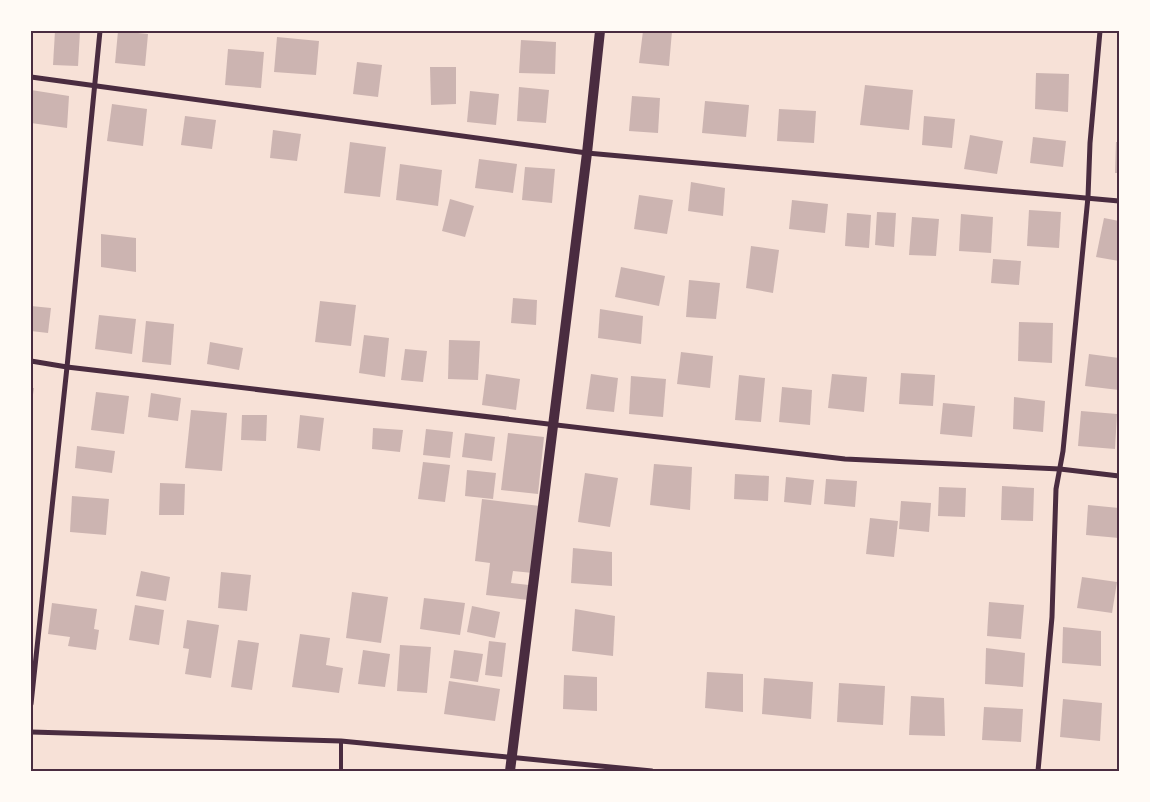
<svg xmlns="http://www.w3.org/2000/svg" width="1150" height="802" font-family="'PT Sans',sans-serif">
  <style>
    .building { fill: #ccb4b1 }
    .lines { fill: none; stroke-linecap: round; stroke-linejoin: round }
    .service { stroke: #4a2c40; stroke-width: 4 }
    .minor { stroke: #4a2c40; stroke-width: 5 }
    .secondary { stroke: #4a2c40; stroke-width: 10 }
    .neatline { fill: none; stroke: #4a2c40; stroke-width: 2 }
  </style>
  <rect width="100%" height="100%" fill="#f7e1d7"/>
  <!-- building -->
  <g class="building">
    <path d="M55 31H80L78 66 53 65Z"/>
    <path d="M118 31 148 34 145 66 115 63Z"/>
    <path d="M643 31H672L669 66 639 63Z"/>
    <path d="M277 37 319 41 316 75 274 72Z"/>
    <path d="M521 40 556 42 555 74 519 73Z"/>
    <path d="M228 49 264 52 261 88 225 85Z"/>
    <path d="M357 62 382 65 378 97 353 94Z"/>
    <path d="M430 67H456V104L431 105Z"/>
    <path d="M1036 73 1069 74 1068 112 1035 109Z"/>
    <path d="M865 85 913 90 909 130 860 125Z"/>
    <path d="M519 87 549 90 546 123 517 121Z"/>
    <path d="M31 90 69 96 67 128 31 123Z"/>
    <path d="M470 91 499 94 496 125 467 122Z"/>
    <path d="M632 96 660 98 658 133 629 131Z"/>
    <path d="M705 101 749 105 746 137 702 133Z"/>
    <path d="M112 104 147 109 143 146 107 141Z"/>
    <path d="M779 109 816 111 814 143 777 141Z"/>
    <path d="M185 116 216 120 212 149 181 145Z"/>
    <path d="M924 116 955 119 952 148 922 145Z"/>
    <path d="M273 130 301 134 297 161 270 158Z"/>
    <path d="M970 135 1003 141 997 174 964 169Z"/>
    <path d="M1033 137 1066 141 1063 167 1030 163Z"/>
    <path d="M350 142 386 147 380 197 344 193Z"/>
    <path d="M1116 142H1119V173H1115Z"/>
    <path d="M479 159 517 164 513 193 475 188Z"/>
    <path d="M400 164 442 170 438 206 396 200Z"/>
    <path d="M525 167 555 169 552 203 522 200Z"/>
    <path d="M691 182 725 188 723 216 688 211Z"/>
    <path d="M639 195 673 200 667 234 634 229Z"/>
    <path d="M450 199 474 206 465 237 442 231Z"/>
    <path d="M792 200 828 204 825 233 789 229Z"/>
    <path d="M1029 210 1061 212 1059 248 1027 246Z"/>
    <path d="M877 212 896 213 894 247 875 245Z"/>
    <path d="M847 213 871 215 869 248 845 246Z"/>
    <path d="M961 214 993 217 991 253 959 251Z"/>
    <path d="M912 217 939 219 936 256 909 255Z"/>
    <path d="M1104 218 1119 221V261L1096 257Z"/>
    <path d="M101 234 136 238V272L101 267Z"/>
    <path d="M751 246 779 250 773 293 746 288Z"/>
    <path d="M993 259 1021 261 1019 285 991 283Z"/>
    <path d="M621 267 665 276 659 306 615 297Z"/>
    <path d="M689 280 720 283 716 319 686 317Z"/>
    <path d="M513 298 537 300 536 325 511 323Z"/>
    <path d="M320 301 356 305 351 346 315 342Z"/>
    <path d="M31 306 51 308 48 333 31 331Z"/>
    <path d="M600 309 643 316 641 344 598 338Z"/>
    <path d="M99 315 136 319 132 354 95 349Z"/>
    <path d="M146 321 174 324 171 365 142 362Z"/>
    <path d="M1019 322 1053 323 1052 363 1018 361Z"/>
    <path d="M364 335 389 338 385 377 359 373Z"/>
    <path d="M449 340 480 341 478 380 448 379Z"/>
    <path d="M210 342 243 348 239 370 207 364Z"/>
    <path d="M405 349 427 351 423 382 401 380Z"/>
    <path d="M681 352 713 356 710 388 677 384Z"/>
    <path d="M1089 354 1119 358V390L1085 386Z"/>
    <path d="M901 373 935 375 933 406 899 404Z"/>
    <path d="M486 374 520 379 516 410 482 405Z"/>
    <path d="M591 374 618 378 614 412 586 409Z"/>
    <path d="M832 374 867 377 864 412 828 408Z"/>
    <path d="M739 375 765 378 761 422 735 420Z"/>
    <path d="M631 376 666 379 663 417 629 414Z"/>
    <path d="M782 387 812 390 810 425 779 422Z"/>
    <path d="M31 388H34L32 401H31Z"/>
    <path d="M96 392 129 396 124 434 91 430Z"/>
    <path d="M151 393 181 398 178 421 148 417Z"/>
    <path d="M1014 397 1045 401 1043 432 1013 429Z"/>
    <path d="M943 403 975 406 972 437 940 434Z"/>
    <path d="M191 410 227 413 222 471 185 468Z"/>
    <path d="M1081 411 1117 414 1115 449 1078 446Z"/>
    <path d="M242 415H267L266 441 241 440Z"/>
    <path d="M300 415 324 418 320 451 297 448Z"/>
    <path d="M373 428 403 430 400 452 372 449Z"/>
    <path d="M426 429 453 432 450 458 423 455Z"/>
    <path d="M465 433 495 437 492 461 462 457Z"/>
    <path d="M508 433 544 437 538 494 501 490Z"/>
    <path d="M77 446 115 451 112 473 75 468Z"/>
    <path d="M423 462 450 465 445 502 418 499Z"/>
    <path d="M654 464 692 467 690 510 650 505Z"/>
    <path d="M467 470 496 473 493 499 465 496Z"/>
    <path d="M585 473 618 478 610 527 578 522Z"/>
    <path d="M735 474 769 476 768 501 734 499Z"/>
    <path d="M786 477 814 480 811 505 784 502Z"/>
    <path d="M826 479 857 481 855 507 824 504Z"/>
    <path d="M160 483 185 484 184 515H159Z"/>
    <path d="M1002 486 1034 488 1033 521 1001 520Z"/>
    <path d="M939 487 966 488 965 517 938 516Z"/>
    <path d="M72 496 109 499 106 535 70 532Z"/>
    <path d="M482 499 540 506 533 573 513 571 511 583 529 585 528 600 486 595 490 563 475 561Z"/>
    <path d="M901 501 931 503 929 532 899 529Z"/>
    <path d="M1088 505 1119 508V538L1086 535Z"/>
    <path d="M870 518 898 521 894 557 866 554Z"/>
    <path d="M573 548 612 552V586L571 583Z"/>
    <path d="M141 571 170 577 166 601 136 596Z"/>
    <path d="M221 572 251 575 247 611 218 608Z"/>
    <path d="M1082 577 1117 582 1112 613 1077 608Z"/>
    <path d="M352 592 388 597 381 643 346 638Z"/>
    <path d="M424 598 465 603 460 635 420 629Z"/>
    <path d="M989 602 1024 605 1021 639 987 636Z"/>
    <path d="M52 603 97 609 94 629 99 630 96 650 68 646 70 637 48 634Z"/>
    <path d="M135 605 164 610 159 645 129 640Z"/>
    <path d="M472 606 500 612 495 638 467 632Z"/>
    <path d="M575 609 615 616 613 656 572 651Z"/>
    <path d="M187 620 219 625 211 678 185 674 189 649 183 648Z"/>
    <path d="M1063 627 1101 631V666L1062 663Z"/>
    <path d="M300 634 330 638 326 665 343 668 339 693 292 687Z"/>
    <path d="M238 640 259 643 252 690 231 687Z"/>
    <path d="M489 641 506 643 502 677 485 675Z"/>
    <path d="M400 645 431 647 427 693 397 691Z"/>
    <path d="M986 648 1025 653 1023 687 985 684Z"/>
    <path d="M363 650 390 654 385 687 358 684Z"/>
    <path d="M454 650 483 654 478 682 450 678Z"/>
    <path d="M707 672 743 674V712L705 708Z"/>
    <path d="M564 675 597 677V711L563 709Z"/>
    <path d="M764 678 813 682 811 719 762 714Z"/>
    <path d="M449 681 500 689 495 721 444 714Z"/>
    <path d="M839 683 885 686 883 725 837 722Z"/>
    <path d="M911 696 944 698 945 736 909 735Z"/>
    <path d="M1063 699 1102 703 1100 741 1060 737Z"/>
    <path d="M984 707 1023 709 1021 742 982 740Z"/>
  </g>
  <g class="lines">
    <!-- service -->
    <path class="service" d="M341 771V741"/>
    <!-- minor -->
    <g class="minor">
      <path d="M31 77 587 153 1119 201"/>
      <path d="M31 361 67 367 845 459 1060 469 1119 476"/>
      <path d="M31 704 67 367 100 31"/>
      <path d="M31 732 341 741 652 771"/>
      <path d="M1038 771 1052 617 1056 489 1063 451 1088 197 1090 143 1100 31"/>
    </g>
    <!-- secondary -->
    <path class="secondary" d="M510 771 587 153 600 31"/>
  </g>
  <!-- border -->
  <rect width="1150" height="802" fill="none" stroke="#fffaf5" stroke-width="65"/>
  <rect x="32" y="32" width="1086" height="738" class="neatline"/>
</svg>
